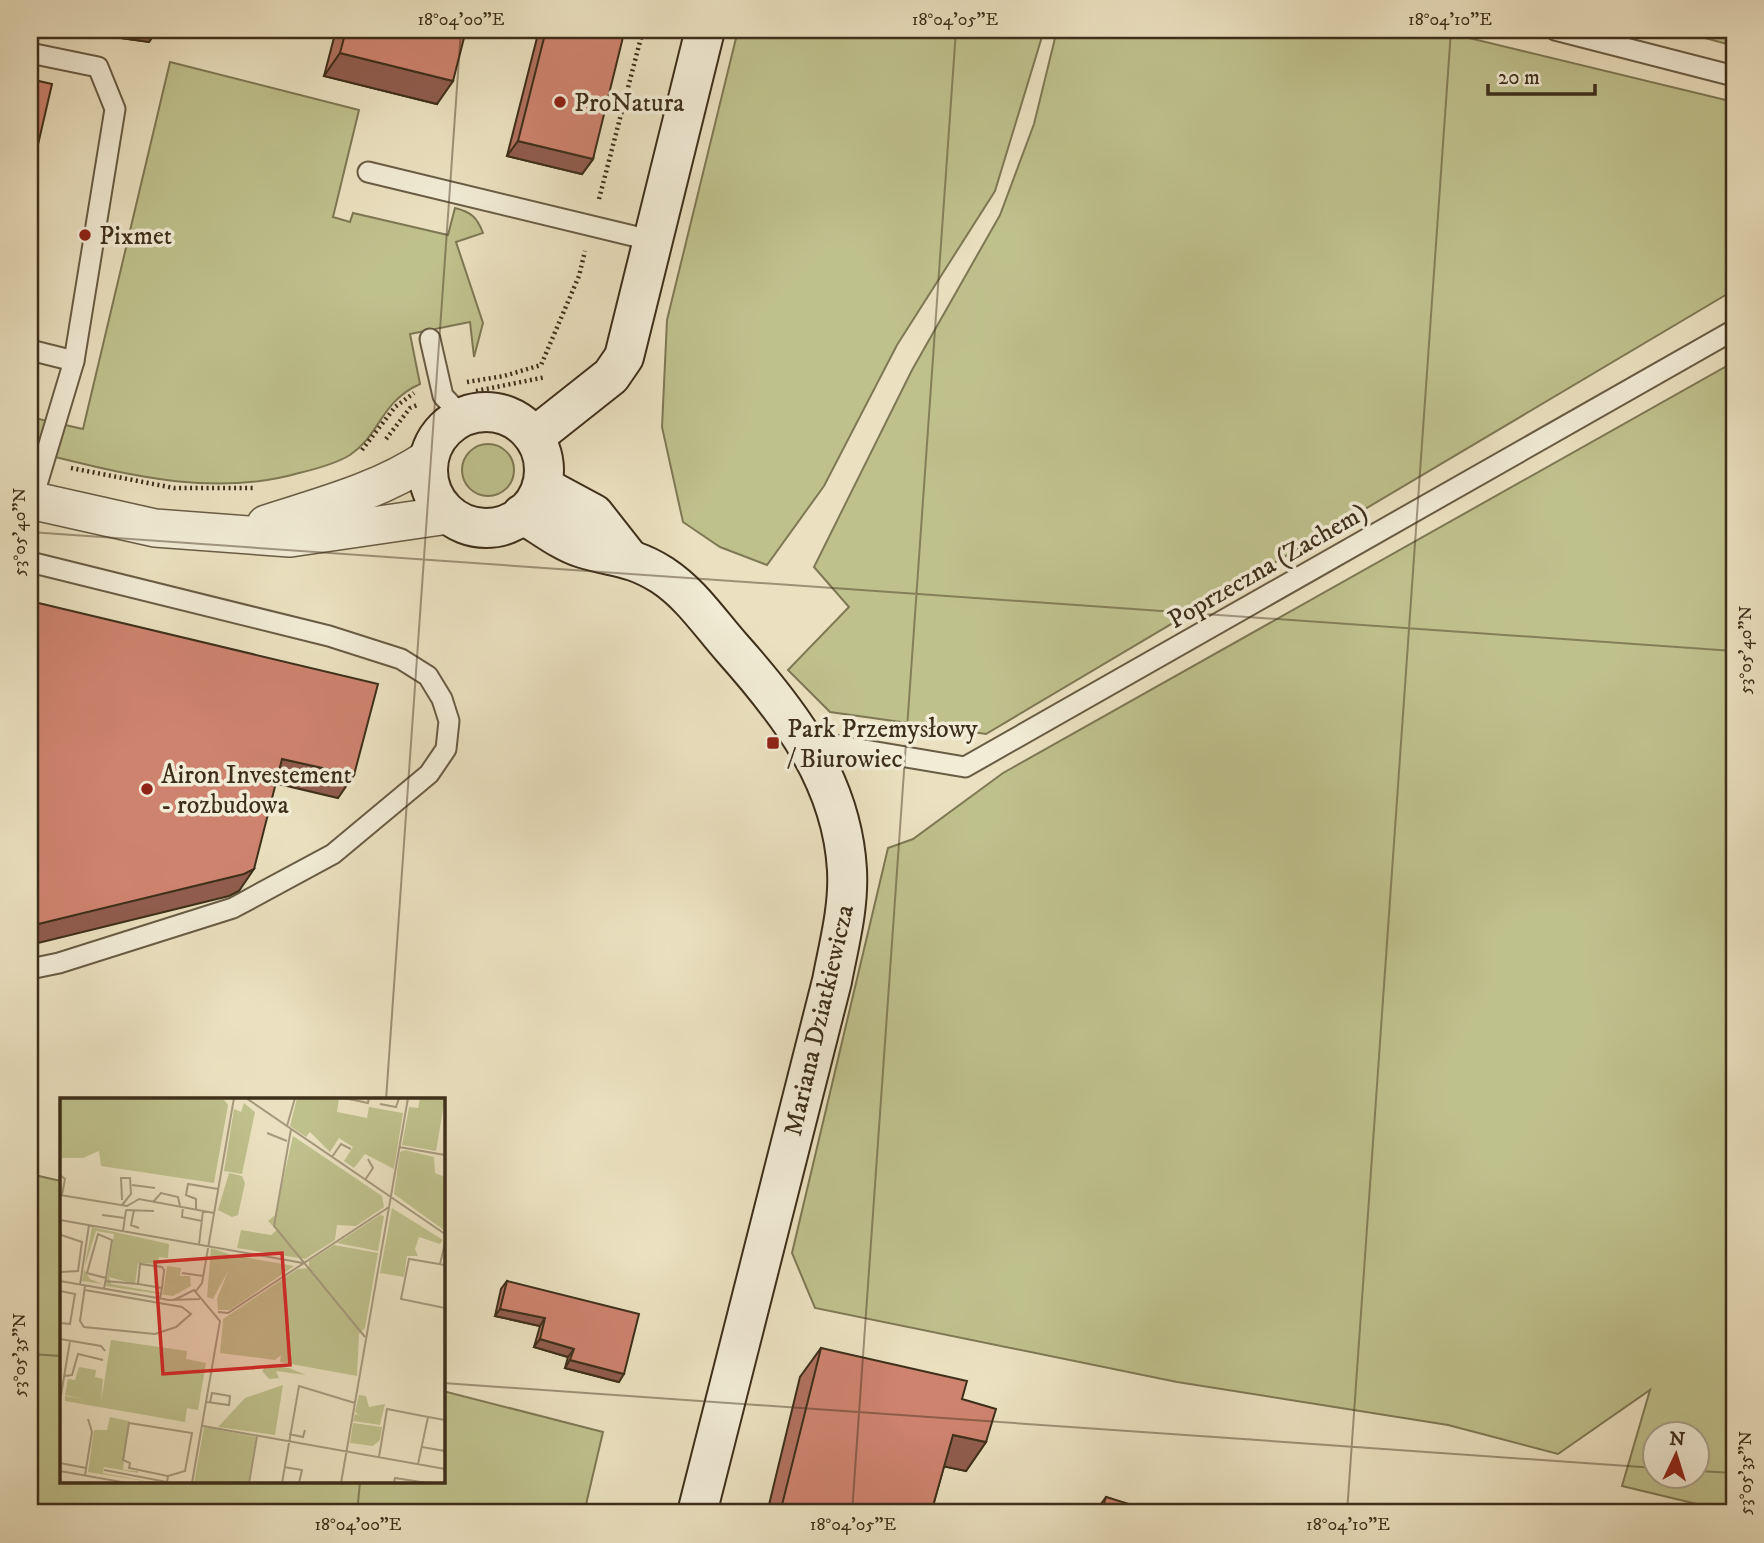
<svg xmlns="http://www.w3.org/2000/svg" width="1764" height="1543" font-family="'IM FELL DW Pica',serif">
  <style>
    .green { fill: #bfc18d; stroke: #7e7854; stroke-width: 2; fill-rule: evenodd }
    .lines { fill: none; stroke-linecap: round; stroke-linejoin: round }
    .lane-casing { stroke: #695c44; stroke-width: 23 }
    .street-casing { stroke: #695c44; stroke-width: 40 }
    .secondary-casing { stroke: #3e2f1a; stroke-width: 42 }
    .path { stroke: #3e2f1a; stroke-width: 4.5; stroke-dasharray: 2 3.5; stroke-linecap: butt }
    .lane { stroke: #f2ecd6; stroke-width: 19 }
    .street { stroke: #f2ecd6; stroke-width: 37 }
    .secondary { stroke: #f2ecd6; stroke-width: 38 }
    .wall { fill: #b1715f; stroke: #3e2f1a; stroke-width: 2 }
    .shaded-wall { fill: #905c4e; stroke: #3e2f1a; stroke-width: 2 }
    .building { fill: #ce836f; stroke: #3e2f1a; stroke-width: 2 }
    .ticks { fill: none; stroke: #3e2f1a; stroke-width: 2; stroke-opacity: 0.45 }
    .poi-dot { fill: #8f2418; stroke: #f2ecd6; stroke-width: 2.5 }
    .labels { text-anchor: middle; stroke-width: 7; stroke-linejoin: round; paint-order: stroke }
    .poi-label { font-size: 26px; fill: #3e2f1a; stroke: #f2ecd6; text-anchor: start }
    .street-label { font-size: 26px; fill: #3e2f1a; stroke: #f2ecd6 }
    .inset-road { fill: none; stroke: #a69a7e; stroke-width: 2 }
    .view { fill: #d62828; fill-opacity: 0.15; stroke: #d62828; stroke-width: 3.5 }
    .inset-edge { fill: none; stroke: #3e2f1a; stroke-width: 3.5 }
    .neatline { fill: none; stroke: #3e2f1a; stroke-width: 2.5 }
    .ticks-label { font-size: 18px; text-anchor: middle; fill: #3e2f1a }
  </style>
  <rect width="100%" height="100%" fill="#ebe1c0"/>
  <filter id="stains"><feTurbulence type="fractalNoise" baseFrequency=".00286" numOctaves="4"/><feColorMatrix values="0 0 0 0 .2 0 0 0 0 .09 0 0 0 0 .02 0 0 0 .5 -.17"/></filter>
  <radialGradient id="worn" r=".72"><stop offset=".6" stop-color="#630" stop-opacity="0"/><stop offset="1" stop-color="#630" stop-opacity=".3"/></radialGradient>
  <!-- green -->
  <g class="green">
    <path d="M738 30H1044L995 191 897 345 824 486 767 565 720 547 683 522 662 427 667 320Z"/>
    <path d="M1057 30H1436L1734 102V290L986 734 830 712 788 670 849 607 814 567 912 370 1000 215 1034 124Z"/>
    <path d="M1676 30H1734V46Z"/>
    <path d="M170 62 359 110 333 217 350 222 353 213 448 235 455 208C471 212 477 217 483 233L456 242 483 323 474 357 470 322 410 334 420 384C380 402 381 434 350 455 335 464 316 469 299 473 209 499 118 472 30 451V417L83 429Z"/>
    <path d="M1734 362V1513L1622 1486 1650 1390 1558 1454 1448 1425 1177 1382 815 1308 792 1253 888 848 913 839 1003 773ZM1656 1434H1698V1476H1656Z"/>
    <circle cx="488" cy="470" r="26"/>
    <path d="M30 1174 61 1181V1482H443V1391L603 1432 584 1513H30Z"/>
  </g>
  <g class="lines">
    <!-- lane casing -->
    <g class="lane-casing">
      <g id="lane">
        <path d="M1555 30 1734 76"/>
        <path d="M30 53 98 67 115 109 74 361 32 501"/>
        <path d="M368 172 654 241"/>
        <path d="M430 339 443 396 463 417"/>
        <path d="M30 350 74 361"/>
        <path d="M30 562 329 636 401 659 428 676 442 699 449 721 446 749 429 774 333 854 233 908 59 963 30 969"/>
        <path d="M806 740 965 767 1734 330"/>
      </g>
    </g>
    <!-- street casing -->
    <g class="street-casing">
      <g id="street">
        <path d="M30 500 155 528 290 538 448 515"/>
        <path d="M266 524C322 506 380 491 429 458"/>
      </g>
    </g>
    <!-- secondary casing -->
    <g class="secondary-casing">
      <g id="secondary">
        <circle cx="486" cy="470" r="58"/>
        <path d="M534 437 611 376 624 357 705 30"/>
        <path d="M542 486 594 514 627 556"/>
        <path d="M522 514C541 525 562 542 582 548 614 558 630 555 662 575 691 594 709 622 732 648 789 712 842 780 847 870 849 908 839 944 832 981L697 1513"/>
      </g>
    </g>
    <!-- path -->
    <g class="path">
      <path d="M599 199 643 30"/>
      <path d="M467 382 504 376 541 365 579 276 585 251"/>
      <path d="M476 391 546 377"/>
      <path d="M386 439 410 408 417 405"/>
      <path d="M362 450 395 407 414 393"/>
      <path d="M71 468 174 488H253"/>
    </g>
    <!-- lane -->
    <use href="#lane" class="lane"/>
    <!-- street -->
    <use href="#street" class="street"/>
    <!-- secondary -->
    <use href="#secondary" class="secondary"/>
  </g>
  <!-- wall -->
  <g class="wall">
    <path d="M114 30H157L149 42 113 37Z"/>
    <path d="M336 30H466L437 104 324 76Z"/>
    <path d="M539 30H610L593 159 582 174 507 156Z"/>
    <path d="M507 1281 619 1382 565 1368 568 1357 534 1347 540 1326 495 1316 501 1289Z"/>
    <path d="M821 1348 962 1399 986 1442 966 1471 944 1466 931 1513H767L800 1377Z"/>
    <path d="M1106 1497 1151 1513H1098L1101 1504Z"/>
  </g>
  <!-- shaded-wall -->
  <g class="shaded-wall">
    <path d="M118 30H157L149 42 113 37Z"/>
    <path d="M340 53 453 81 437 104 324 76Z"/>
    <path d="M518 141 593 159 582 174 507 156Z"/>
    <path d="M282 759 354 775 338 798 266 781Z"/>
    <path d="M254 869 239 891 229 896 30 945V926Z"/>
    <path d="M500 1309 545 1318 540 1326 495 1316Z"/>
    <path d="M540 1339 574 1349 568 1357 534 1347Z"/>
    <path d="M570 1360 624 1374 619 1382 565 1368Z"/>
    <path d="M953 1435 986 1442 966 1471 932 1464Z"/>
  </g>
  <!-- building -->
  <g class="building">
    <path d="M346 30H466L453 81 340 53Z"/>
    <path d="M546 30H610L624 33 593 159 518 141Z"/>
    <path d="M30 79 52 84 30 179Z"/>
    <path d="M30 601 378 684 354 775 282 759 254 869 244 874 30 926Z"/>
    <path d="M507 1281 639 1314 624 1374 570 1360 574 1349 540 1339 545 1318 500 1309Z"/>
    <path d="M821 1348 967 1381 962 1399 996 1409 986 1442 953 1435 931 1513H780Z"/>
    <path d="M1106 1497 1152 1511 1151 1513H1101Z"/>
  </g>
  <!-- ticks -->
  <path class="ticks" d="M30 532 1734 651M386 1100 461 30M30 1354 61 1356M443 1383 1656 1468M1698 1471 1734 1473M357 1513 360 1482M852 1513 956 30M1347 1513 1451 30"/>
  <!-- markers -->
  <g class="poi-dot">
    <circle cx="560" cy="102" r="7"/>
    <circle cx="85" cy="235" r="7"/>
    <rect x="766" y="736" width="14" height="14" rx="3.5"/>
    <circle cx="147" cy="789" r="7"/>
  </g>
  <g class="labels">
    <!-- poi labels -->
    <g class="poi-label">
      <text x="574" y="111">ProNatura</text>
      <text x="99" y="244">Pixmet</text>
      <text x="787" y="737">Park Przemysłowy<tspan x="787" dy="30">/ Biurowiec</tspan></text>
      <text x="161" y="783">Airon Investement<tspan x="161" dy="30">- rozbudowa</tspan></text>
    </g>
    <!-- street labels -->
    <g class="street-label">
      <text transform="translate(1267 565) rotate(-30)" y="9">Poprzeczna (Zachem)</text>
      <text transform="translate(818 1020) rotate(-77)" y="9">Mariana Dziatkiewicza</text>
    </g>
  </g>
  <!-- overview -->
  <g transform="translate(60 1098)">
    <rect width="385" height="385" fill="#ebe1c0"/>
    <path d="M0 0 164 2 168 7 154 85 41 68 39 53 23 60H0ZM237 0H279L277 14 307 20 309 9 343 15 334 71 305 56 294 70 284 63 293 49 279 40 270 54 250 34 246 39 230 28ZM360 0H385L376 53 342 47 349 9 358 10ZM184 5 195 14 182 76 164 73 174 11 181 14ZM233 38 322 98 324 109 296 128 277 127 275 142 245 161 177 150 181 132 211 137 217 132 208 123 215 117ZM345 52 374 59 375 75 385 79V133L334 96 340 54ZM169 75 182 78 185 85 178 117 172 119 158 112ZM332 110 383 142 380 146 359 139 355 151 358 158H347L344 179 320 175ZM320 117 324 118 318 153 277 145ZM32 129 109 146 108 160 99 159 98 166 78 165 75 186 49 179 51 186 103 195 107 168 121 170 120 178H130L131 188 113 198 46 188 54 136 36 133 24 171 30 181 43 186 22 183ZM274 147 318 155 305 230 299 236 297 278 220 264 221 257 215 262 160 255 163 221 238 171 249 170V163ZM151 150 172 157 234 168 170 212H158L157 201 168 173 153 201 147 199ZM51 242 127 253 126 261 146 265 138 312 127 310 125 324 5 303V298L25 301 5 297 8 281 15 282 19 269 36 272 35 279 43 281 41 304ZM207 267 229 270 246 277 216 273 219 280 209 281 202 273ZM223 287 215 337 158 329 185 300ZM299 297 306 298 309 309 325 306 320 327 293 323 295 316 299 317 295 314ZM50 319 69 323 63 372 78 373V375L44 369 43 375 96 385 28 374 34 332H47ZM293 325 322 329 320 342 313 348 290 345ZM144 329 196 339 188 385H134Z" fill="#bfc18d"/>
    <path class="inset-road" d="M186 0 385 136M284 0 308 5 309 0M320 6 336 9 339 0M227 28 235 0M231 31 214 128 305 239M207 35 227 43M339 49 385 57M272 59 281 46 291 51M0 77 5 81 2 97M305 82 313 70 308 61M72 87 95 90M0 97 67 108 79 101 154 115M93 104 101 95 118 99 120 108M62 107 71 96 70 80H61L62 102M123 109 122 119 142 123M136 111V101L126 97 128 86 158 91M66 112 94 113M74 112 71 127 79 130M42 117 65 120M0 122 243 165M0 129 1 137 22 144 18 173 0 174M63 133 66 112M139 146 143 113M380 166 385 145M385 167 349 161 341 201 385 210M122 175 143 178M0 183 109 202 140 201M45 183 78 186M20 187 29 127M44 191 46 180 52 142 38 136 27 175 46 180M25 192 122 209 131 216 116 229 95 236 24 229 20 223 25 188M0 193 15 196 10 226 0 225M136 193 142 185 174 0M100 200 102 190 104 172 102 169 80 166 78 186 102 190M114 202 134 192 160 223 132 385M158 214 168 215 329 109M0 241 41 248 45 253M4 278 12 277 18 256 43 262M0 303 10 243M147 304 169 307 170 298 152 295 150 304M143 328 385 371M229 336 243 339 245 332M362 349 385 353M319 359 327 311 368 319M0 365 26 370M358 366 368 319 385 322M224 369 242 372 239 385M44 372 107 384M0 373 67 385M25 377 32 334 28 321M107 384 108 378 69 370 70 365 63 362 69 325 132 335 125 373 108 378M189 385 197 338M222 385 239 288 295 305M281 385 348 0M334 385 335 380 367 385"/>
    <path class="view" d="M222 155 230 267 103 276 95 164Z"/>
    <rect width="385" height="385" class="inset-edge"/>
  </g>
  <!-- margin -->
  <rect width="1764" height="1543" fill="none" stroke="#ebe1c0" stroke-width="77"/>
  <!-- north arrow -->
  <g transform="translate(1676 1455) rotate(4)"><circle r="33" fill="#f2ecd6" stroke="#aaa08b" stroke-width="2"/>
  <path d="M0-5L12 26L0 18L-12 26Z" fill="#8f2418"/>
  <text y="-10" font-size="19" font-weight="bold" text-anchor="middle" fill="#3e2f1a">N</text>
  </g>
  <!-- scale -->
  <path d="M1488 84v10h107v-10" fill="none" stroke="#3e2f1a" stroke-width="3.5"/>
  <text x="1498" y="84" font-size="21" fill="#3e2f1a" stroke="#f2ecd6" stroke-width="5" paint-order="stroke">20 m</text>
  <rect x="38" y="38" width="1688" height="1466" class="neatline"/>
  <g class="ticks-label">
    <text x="461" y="25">18°04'00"E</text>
    <text x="955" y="25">18°04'05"E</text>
    <text x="1450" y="25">18°04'10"E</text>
    <text transform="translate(19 532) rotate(-90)" y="6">53°05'40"N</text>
    <text transform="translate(1745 650) rotate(-90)" y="6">53°05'40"N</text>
    <text transform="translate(19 1355) rotate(-90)" y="6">53°05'35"N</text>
    <text transform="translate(1745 1473) rotate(-90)" y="6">53°05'35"N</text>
    <text x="358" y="1530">18°04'00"E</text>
    <text x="853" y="1530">18°04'05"E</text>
    <text x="1348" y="1530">18°04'10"E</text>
  </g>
  <rect width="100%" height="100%" filter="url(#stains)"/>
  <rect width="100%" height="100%" fill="url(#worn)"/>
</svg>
